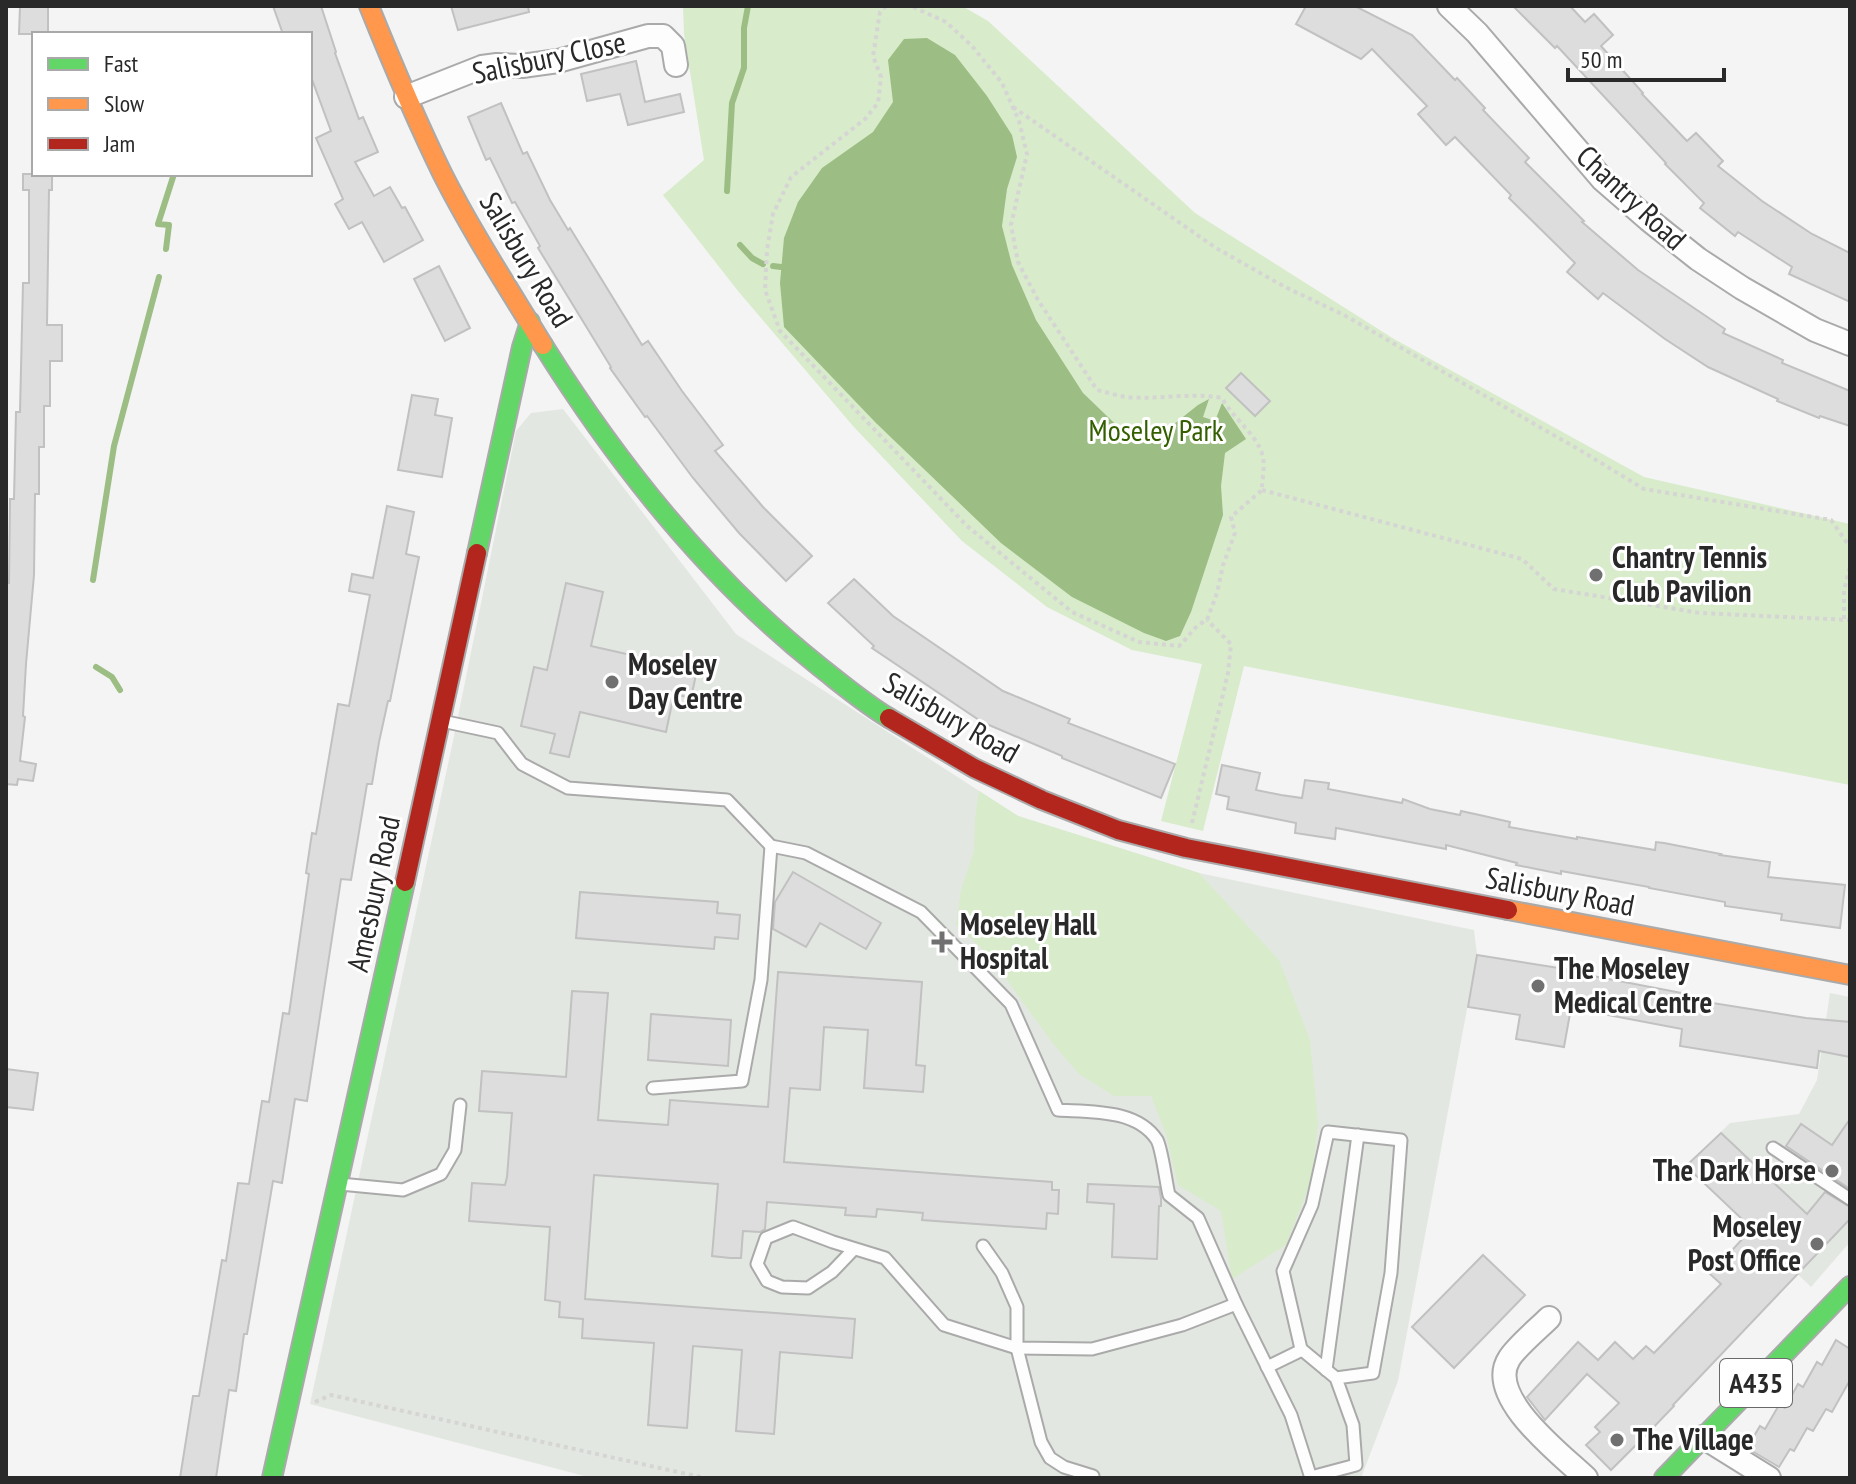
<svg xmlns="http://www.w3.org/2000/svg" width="1856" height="1484" font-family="'PT Sans Narrow',sans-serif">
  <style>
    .built { fill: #e3e7e1 }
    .green { fill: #d8ebcb }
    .water { fill: #9cbd83 }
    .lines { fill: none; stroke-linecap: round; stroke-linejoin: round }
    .stream { stroke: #9cbd83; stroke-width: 6 }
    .building { fill: #dcdddc; stroke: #c0c1c0; stroke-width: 2 }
    .lane-casing { stroke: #a9aaa9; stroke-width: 15 }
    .street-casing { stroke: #a9aaa9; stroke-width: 26 }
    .fast-casing { stroke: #a9aaa9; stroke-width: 22 }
    .slow-casing { stroke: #a9aaa9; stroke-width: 22 }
    .jam-casing { stroke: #a9aaa9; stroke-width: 22 }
    .path { stroke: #d5d5d4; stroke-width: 4; stroke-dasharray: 4 4; stroke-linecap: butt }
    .lane { stroke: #fdfdfd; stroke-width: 11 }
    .street { stroke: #fdfdfd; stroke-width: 22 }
    .fast { stroke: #63d668; stroke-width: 18 }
    .slow { stroke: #ff974d; stroke-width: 18 }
    .jam { stroke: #b3261e; stroke-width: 18 }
    .poi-dot { fill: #6f706f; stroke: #fff; stroke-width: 3 }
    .labels { text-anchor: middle; stroke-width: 6; stroke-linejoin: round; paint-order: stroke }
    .shield { fill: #fff; stroke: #686968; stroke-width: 2 }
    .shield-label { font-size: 28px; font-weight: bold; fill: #282928 }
    .street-label { font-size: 30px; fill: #282928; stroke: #fff }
    .park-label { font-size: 30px; fill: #345f00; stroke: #fff }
    .poi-label { font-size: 30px; font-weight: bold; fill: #282928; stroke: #fff; text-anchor: start }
  </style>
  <rect width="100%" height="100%" fill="#f3f4f3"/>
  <!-- built -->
  <g class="built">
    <path d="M563 409 736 634 1018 816 1199 873 1474 930 1477 955 1398 1381 1361 1478H592L310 1404 453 741 516 431 531 413Z"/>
    <path d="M1830 993 1850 997V1242L1811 1287 1686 1166 1730 1123 1799 1114 1817 1080Z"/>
  </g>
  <!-- green -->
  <g class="green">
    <path d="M683 6H962L988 21 1195 213 1394 339 1644 477 1850 524V785L1244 666 1203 831 1161 821 1202 664 1132 650 1047 607 962 541 853 426 738 291 663 195 704 160 684 34Z"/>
    <path d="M979 791 1018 816 1199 873 1279 960 1310 1040 1318 1122 1312 1178 1286 1245 1232 1279 1221 1211 1178 1185 1166 1134 1151 1096H1114L1079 1074 1054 1045 988 954 956 925 961 890 974 851 975 819Z"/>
  </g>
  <!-- water -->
  <path class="water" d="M927 38 955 55 987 96 1012 135 1017 157 1007 189 1002 226 1012 265 1036 320 1083 393 1132 440H1154L1198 405 1209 399 1203 417 1215 421 1222 403 1246 439 1225 453 1221 486 1223 515 1191 612 1180 636 1166 641 1144 633 1072 597 1001 543 876 423 784 327 780 283 784 238 798 202 822 168 873 132 893 102 888 60 904 39Z"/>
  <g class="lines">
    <!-- stream -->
    <g class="stream">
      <path d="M727 191 732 103 744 68V28L748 6"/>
      <path d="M740 245 752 258 763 264"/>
      <path d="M166 249 169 225 158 224 174 174"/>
      <path d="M773 266 781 267"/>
      <path d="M93 580 114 446 159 277"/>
      <path d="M96 667 112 677 120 690"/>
    </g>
  </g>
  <!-- building -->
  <g class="building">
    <path d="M20 6H48V34H19Z"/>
    <path d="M273 6H321L336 52 335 53 359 119 363 117 378 152 355 162 374 196 390 187 402 208 405 207 423 240 384 262 362 222 349 229 335 204 343 199 316 138 331 131 310 74V34H283Z"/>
    <path d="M451 6H528L529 12 458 30Z"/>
    <path d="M1306 6H1355L1412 35 1455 80 1457 78 1485 108 1483 110 1529 158 1525 162 1584 221 1582 222 1638 270 1725 329 1723 333 1783 360 1782 363 1850 391V426L1820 416 1819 418 1777 401 1778 399 1708 367 1665 339 1603 293 1598 299 1567 272 1575 263 1509 198 1511 195 1455 137 1446 145 1418 114 1427 106 1372 49 1361 59 1296 24Z"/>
    <path d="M1513 6H1570L1585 22 1594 14 1613 35 1601 46 1643 93 1642 94 1687 141 1696 133 1723 161 1718 166 1762 201 1812 234 1850 253V302L1789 274 1792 267 1738 232 1735 236 1700 208 1704 203 1665 164 1666 163 1557 46 1555 48Z"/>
    <path d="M636 61 645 102 680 94 684 112 628 125 620 94 587 101 581 74Z"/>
    <path d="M501 103 523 154 527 152 550 200 568 230 570 228 642 345 648 341 682 391 723 445 715 451 763 507 812 556 786 581 739 533 693 478 647 416 645 417 610 368 611 367 538 248 540 246 515 202 512 203 490 158 486 160 468 117Z"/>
    <path d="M23 174H52V190H49L47 325H62V361H50V406H44V447H39V494H35L34 575 26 664 23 716 25 717 20 761 36 764 33 781 18 779 17 785 6 784V583H9L10 499H14L16 412H20L23 283H29V190H23Z"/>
    <path d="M439 266 470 328 445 341 414 279Z"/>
    <path d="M1241 373 1270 401 1255 416 1226 388Z"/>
    <path d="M412 395 438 399 435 415 452 418 442 477 398 470Z"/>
    <path d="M387 506 414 512 406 554 419 557 390 701H388L379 742 372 784H367L351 880 341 879 307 1101 295 1099 282 1183 273 1181 247 1334H244L236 1391 229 1390 216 1478H180L193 1396H199L222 1260 226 1261 238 1183 249 1184 262 1101 269 1102 283 1013 289 1014 309 874 306 873 312 833 316 834 338 704 349 706 370 595 349 591 352 574 373 578Z"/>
    <path d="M854 579 893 616 1003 691 1070 719 1068 723 1175 764 1161 798 1062 758V756L982 722 872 648 874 646 828 603Z"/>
    <path d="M566 583 603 592 591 646 697 670 691 698 674 694 666 732 580 712 569 757 550 753 555 734 521 726 534 667 547 670Z"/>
    <path d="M1222 765 1260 773 1256 790 1281 795 1302 798 1305 780 1329 783 1328 789 1402 803 1403 799 1430 809 1460 815 1461 811 1484 816 1510 822 1509 827 1577 839V837L1655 850 1656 842 1664 843 1721 854 1720 855 1770 862 1768 877 1845 885 1840 928 1781 920 1782 914 1725 906V902L1649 888V887L1561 871V874L1516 865 1517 863 1446 845V849L1336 828 1335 839 1295 833 1296 823 1227 809 1229 797 1216 794Z"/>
    <path d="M793 872 881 923 866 949 820 923 806 947 773 929 775 902Z"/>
    <path d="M580 892 718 902 717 913 740 915 738 939 715 937 714 949 576 938Z"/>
    <path d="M1477 955 1578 971 1577 973 1682 993 1681 998 1806 1018 1850 1022V1057L1819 1051 1817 1068 1680 1046 1682 1029 1571 1008 1564 1047 1516 1039 1520 1015 1468 1007Z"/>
    <path d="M778 972 922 982 916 1065 925 1066 923 1092 864 1088 868 1030 824 1027 820 1090 790 1088 784 1162 1052 1182V1190H1059L1058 1214 1047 1213 1046 1229 922 1220 923 1213 877 1209 876 1217 845 1215 846 1208 767 1202 765 1229 760 1232 743 1231 741 1258H730L712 1256 718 1184 594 1175 585 1299 855 1319 852 1358 780 1352 774 1434 736 1431 742 1350 693 1346 687 1428 648 1425 654 1343 582 1338 583 1319 559 1317 560 1302 545 1300 550 1227 469 1221 472 1183 505 1185 507 1177 512 1113 479 1111 482 1071 566 1077 572 991 608 993 598 1120 668 1125 670 1100 768 1107Z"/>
    <path d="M651 1014 731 1020 728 1066 648 1060Z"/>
    <path d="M6 1069 38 1073 33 1110 6 1107Z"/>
    <path d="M1850 1119V1189L1786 1146 1801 1124 1832 1145Z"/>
    <path d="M1721 1133 1807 1214 1825 1192 1850 1207V1219L1673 1405 1674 1406 1647 1434 1611 1470 1586 1445 1600 1432 1595 1427 1619 1403 1587 1374 1545 1420 1527 1397 1578 1342 1598 1360 1615 1342 1633 1359 1646 1346 1654 1353 1721 1284 1710 1274 1747 1234 1738 1225 1743 1220 1686 1166Z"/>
    <path d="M1088 1184 1159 1187 1161 1198V1206H1159L1157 1259 1112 1257 1114 1204 1087 1202Z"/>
    <path d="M1483 1255 1525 1295 1454 1368 1412 1327Z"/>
    <path d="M1836 1340 1850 1349V1380L1832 1412 1826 1409 1813 1431 1807 1428 1794 1451 1790 1449 1779 1467 1747 1448 1760 1426 1765 1429 1779 1405 1785 1408 1798 1384 1803 1387 1817 1362 1822 1365Z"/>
  </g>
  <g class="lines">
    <!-- lane casing -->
    <g class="lane-casing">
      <g id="lane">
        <path d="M442 721 498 733 522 764 568 788 727 800 771 846 806 853 921 912 1011 1004 1058 1110C1091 1112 1137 1109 1157 1140 1162 1149 1166 1183 1169 1195L1198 1218 1236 1304 1291 1415 1311 1478"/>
        <path d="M653 1088 742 1081 761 980 771 846"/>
        <path d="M1773 1148 1850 1199"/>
        <path d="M340 1184 403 1190 441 1174 455 1150 460 1105"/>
        <path d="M983 1246 1002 1273 1017 1307V1348L1041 1442 1050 1458 1064 1467 1093 1476"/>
        <path d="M854 1249 832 1272 808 1288 782 1287 767 1281 757 1264 766 1238 793 1227 833 1242 885 1258 944 1325 1017 1348 1092 1349 1182 1325 1236 1304"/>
        <path d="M1267 1367 1302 1350"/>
        <path d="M1326 1370 1358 1135"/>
        <path d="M1311 1477 1356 1465 1353 1425 1336 1378 1301 1349 1283 1271 1312 1205 1328 1132 1401 1140 1391 1273 1373 1373 1336 1378"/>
      </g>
    </g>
    <!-- street casing -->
    <g class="street-casing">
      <g id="street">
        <path d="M1449 6 1477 33 1603 180 1649 220 1698 259 1742 288 1815 330 1850 344"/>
        <path d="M406 97 482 67 497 65 522 66 558 61 648 36H663L673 46 676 65"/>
        <path d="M1549 1318C1539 1328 1515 1348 1509 1359 1485 1397 1562 1455 1586 1478"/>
        <path d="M1703 1437 1769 1478"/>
      </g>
    </g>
    <!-- fast casing -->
    <g class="fast-casing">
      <g id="fast">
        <path d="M543 345C618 465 709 579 820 667 843 685 864 703 889 718"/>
        <path d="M477 553 522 347 530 322"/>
        <path d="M272 1478 405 882"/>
        <path d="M1664 1478 1850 1286"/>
      </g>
    </g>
    <!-- slow casing -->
    <g class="slow-casing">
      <g id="slow">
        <path d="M369 6C392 63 416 120 443 175 473 234 509 289 543 345"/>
        <path d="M1508 910 1850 975"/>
      </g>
    </g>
    <!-- jam casing -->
    <g class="jam-casing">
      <g id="jam">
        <path d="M889 718 974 768 1042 800 1118 830 1186 848 1508 910"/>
        <path d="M405 882 477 553"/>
      </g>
    </g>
    <!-- path -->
    <g class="path">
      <path d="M886 6 880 12 873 56 881 77 878 103 865 119 791 177 773 214 767 250 765 290 780 331 967 526 1072 612 1139 642 1179 646C1191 635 1192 627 1207 620L1217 593 1223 565 1235 533 1231 517 1262 490C1262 480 1265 467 1263 457 1258 435 1233 419 1222 398 1190 392 1159 400 1127 397 1117 396 1107 392 1097 390L1038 300 1018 262 1011 225 1027 154 1019 121 1002 83 972 46 946 22 911 6"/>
      <path d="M1013 107 1216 248 1285 287 1344 315 1578 449 1644 489 1831 520 1850 547"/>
      <path d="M1262 490 1522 559 1554 589 1700 613 1850 620"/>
      <path d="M1844 619V590L1850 567"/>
      <path d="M1192 823 1228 673 1231 644 1207 620"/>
      <path d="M315 1402 331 1395 705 1478"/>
    </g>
    <!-- lane -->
    <use href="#lane" class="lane"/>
    <!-- street -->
    <use href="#street" class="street"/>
    <!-- fast -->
    <use href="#fast" class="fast"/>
    <!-- slow -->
    <use href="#slow" class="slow"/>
    <!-- jam -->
    <use href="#jam" class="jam"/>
  </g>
  <!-- markers -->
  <g class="poi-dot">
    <circle cx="1596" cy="575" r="8"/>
    <circle cx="612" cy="682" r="8"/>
    <path d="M938 930h8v8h8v8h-8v8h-8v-8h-8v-8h8z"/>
    <circle cx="1538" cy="986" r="8"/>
    <circle cx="1832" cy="1171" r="8"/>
    <circle cx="1817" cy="1244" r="8"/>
    <circle cx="1617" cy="1440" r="8"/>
  </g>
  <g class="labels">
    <!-- shield labels -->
    <rect class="shield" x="1720" y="1359" width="72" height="48" rx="6"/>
    <g class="shield-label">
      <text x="1756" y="1393">A435</text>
    </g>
    <!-- street labels -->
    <g class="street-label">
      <text transform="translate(549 58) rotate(-12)" y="10">Salisbury Close</text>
      <text transform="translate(1631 198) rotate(43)" y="10">Chantry Road</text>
      <text transform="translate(526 260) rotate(59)" y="10">Salisbury Road</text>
      <text transform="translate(951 718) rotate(30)" y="10">Salisbury Road</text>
      <text transform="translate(1560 892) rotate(11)" y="10">Salisbury Road</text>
      <text transform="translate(374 894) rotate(-78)" y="10">Amesbury Road</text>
    </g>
    <!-- park labels -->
    <g class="park-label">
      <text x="1156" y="441">Moseley Park</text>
    </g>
    <!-- poi labels -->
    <g class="poi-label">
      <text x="1612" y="568">Chantry Tennis<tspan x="1612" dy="34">Club Pavilion</tspan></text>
      <text x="628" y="675">Moseley<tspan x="628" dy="34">Day Centre</tspan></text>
      <text x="960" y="935">Moseley Hall<tspan x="960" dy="34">Hospital</tspan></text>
      <text x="1554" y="979">The Moseley<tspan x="1554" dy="34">Medical Centre</tspan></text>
      <text x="1816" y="1181" text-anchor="end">The Dark Horse</text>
      <text x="1801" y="1237" text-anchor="end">Moseley<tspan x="1801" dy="34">Post Office</tspan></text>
      <text x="1633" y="1450">The Village</text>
    </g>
  </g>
  <!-- border -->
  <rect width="1856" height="1484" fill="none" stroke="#282928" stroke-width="16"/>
  <!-- legend -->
  <rect x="32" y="32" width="280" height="144" fill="#ffffff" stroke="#a9a9a9" stroke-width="2"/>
  <rect x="48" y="58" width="40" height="12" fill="#63d668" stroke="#a9a9a9" stroke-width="2"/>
  <text x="104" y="72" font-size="24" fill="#282928">Fast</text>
  <rect x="48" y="98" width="40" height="12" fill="#ff974d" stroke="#a9a9a9" stroke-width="2"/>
  <text x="104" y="112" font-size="24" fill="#282928">Slow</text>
  <rect x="48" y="138" width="40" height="12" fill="#b3261e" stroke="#a9a9a9" stroke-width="2"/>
  <text x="104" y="152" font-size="24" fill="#282928">Jam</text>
  <!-- scale -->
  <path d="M1568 68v12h156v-12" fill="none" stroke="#282928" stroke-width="4"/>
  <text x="1580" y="68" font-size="24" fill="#282928" stroke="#ffffff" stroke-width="6" paint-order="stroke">50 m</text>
</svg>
